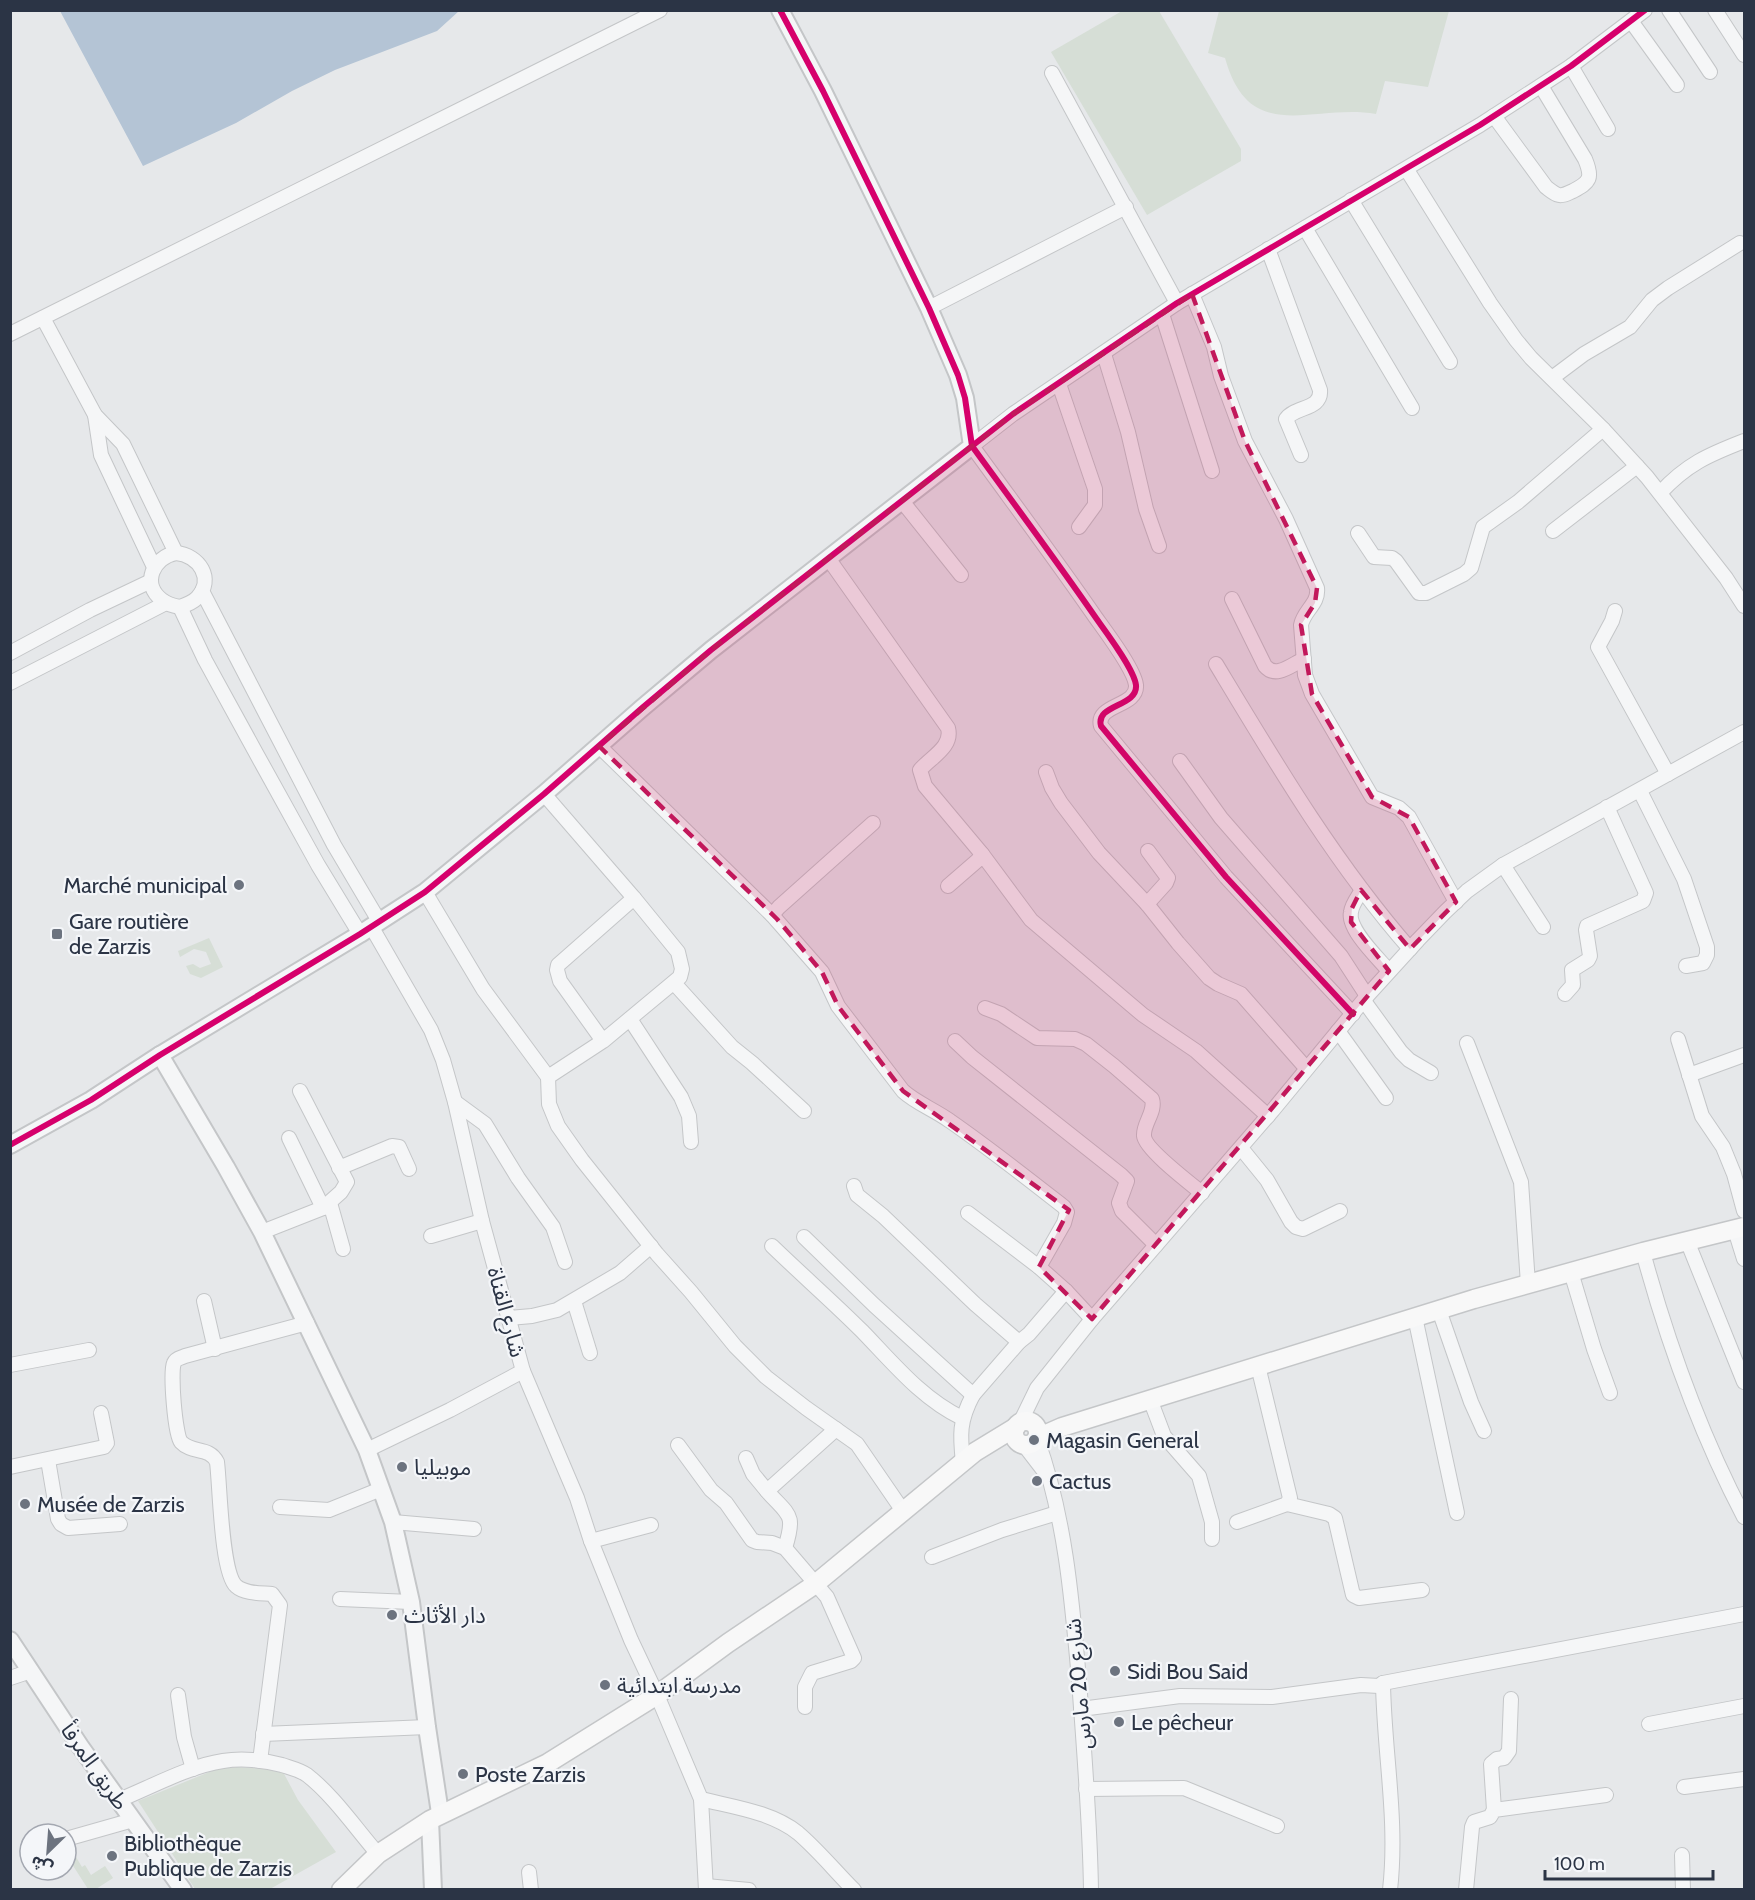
<svg xmlns="http://www.w3.org/2000/svg" width="1755" height="1900" font-family="Cabin,'Noto Sans Arabic',sans-serif">
  <style>
    .green { fill: #d6ded6 }
    .water { fill: #b4c4d5 }
    .lines { fill: none; stroke-linecap: round; stroke-linejoin: round }
    .minor-casing { stroke: #c4c6c8; stroke-width: 16 }
    .tertiary-casing { stroke: #c4c6c8; stroke-width: 20 }
    .secondary-casing { stroke: #c4c6c8; stroke-width: 21 }
    .minor { stroke: #f5f6f7; stroke-width: 14 }
    .tertiary { stroke: #f5f6f7; stroke-width: 16 }
    .secondary { stroke: #f8f8f8; stroke-width: 18 }
    .cycleway-casing { stroke: #f4f6f9; stroke-width: 10 }
    .cycleway { stroke: #d6006c; stroke-width: 6 }
    .marked { fill: #c2185b; fill-opacity: 0.2; stroke: #c2185b; stroke-width: 4.5; stroke-dasharray: 12 8; stroke-linejoin: round }
    .poi-dot { fill: #6c737f; stroke: #f4f6f9; stroke-width: 2 }
    .labels { text-anchor: middle; stroke-width: 4.5; stroke-linejoin: round; paint-order: stroke }
    .poi-label { font-size: 22px; fill: #2b3445; stroke: #f4f6f9; text-anchor: start }
    .street-label { font-size: 22px; fill: #2b3445; stroke: #f4f6f9 }
  </style>
  <rect width="100%" height="100%" fill="#e6e8ea"/>
  <!-- green -->
  <g class="green">
    <path d="M1122 11H1159L1241 149V161L1147 215 1051 52Z"/>
    <path d="M1219 11V10L1449 11 1428 87 1385 81 1376 114C1312 103 1250 147 1225 58L1208 53Z"/>
    <path d="M209 938 223 967 201 978 190 974 186 966 193 964 200 968 211 964 206 952 194 949 180 957 178 951Z"/>
    <path d="M224 1766 282 1770 298 1800 336 1852 270 1889H195L138 1801Z"/>
    <path d="M76 1857 82 1867 85 1865 91 1875 105 1866 113 1878 96 1889H88L70 1861Z"/>
  </g>
  <!-- water -->
  <path class="water" d="M60 11H459L437 31 335 70 292 91 236 123 143 166Z"/>
  <g class="lines">
    <!-- minor casing -->
    <g class="minor-casing">
      <g id="minor">
        <path d="M1669 10 1710 72"/>
        <path d="M1715 10 1744 55"/>
        <path d="M1631 21 1677 85"/>
        <path d="M1571 66 1608 129"/>
        <path d="M1052 73 1177 303"/>
        <path d="M1494 116 1546 187C1550 190 1554 194 1559 195 1564 196 1568 193 1573 191 1590 182 1593 178 1585 159L1541 86"/>
        <path d="M1407 170 1490 303 1516 340 1531 358 1603 429 1647 477 1726 578 1744 606"/>
        <path d="M1351 200 1450 362"/>
        <path d="M1305 228 1412 408"/>
        <path d="M1268 249 1320 390C1322 410 1295 406 1286 419L1301 455"/>
        <path d="M1192 294 1214 347 1221 376 1245 441 1286 519 1317 588C1319 604 1304 610 1301 625L1305 675 1312 694 1372 797 1399 808 1409 817 1456 902"/>
        <path d="M929 308 1126 207"/>
        <path d="M1162 314 1212 471"/>
        <path d="M43 318 95 415 123 444 176 553"/>
        <path d="M10 334 660 10"/>
        <path d="M1104 354 1128 432 1146 509 1159 546"/>
        <path d="M1552 378 1584 354 1630 327 1652 300 1668 288 1740 243"/>
        <path d="M1059 384 1095 489V505L1079 527"/>
        <path d="M95 415 101 455 154 567"/>
        <path d="M1660 493C1687 464 1708 455 1744 441"/>
        <path d="M902 501 961 575"/>
        <path d="M1553 531 1637 466"/>
        <path d="M1358 533 1374 557 1392 558 1396 561 1419 593H1426L1464 574 1471 568 1483 527 1518 502 1603 429"/>
        <path d="M176 553C199 555 215 579 197 598 192 603 186 605 180 607 174 606 167 604 162 600 141 584 153 557 176 553Z"/>
        <path d="M828 558 948 728C953 747 931 757 920 770L925 786 982 854 978 860 948 886"/>
        <path d="M202 591 334 845 379 921"/>
        <path d="M1232 599 1265 666C1276 679 1291 665 1304 659"/>
        <path d="M180 607 205 660 256 753 318 865 360 934"/>
        <path d="M1615 611 1612 621 1598 647 1668 774"/>
        <path d="M10 653 90 610 151 581"/>
        <path d="M1216 664C1275 762 1334 862 1410 949"/>
        <path d="M10 683 166 603"/>
        <path d="M599 746 772 915"/>
        <path d="M1180 761 1221 818 1341 956 1367 996"/>
        <path d="M1046 772 1052 788 1061 803 1099 853 1147 904 1178 943 1209 978 1218 984 1241 994 1306 1068"/>
        <path d="M1640 791 1684 879 1707 947V955L1703 963 1686 966"/>
        <path d="M544 794 634 898"/>
        <path d="M873 823 779 907 772 915 822 972 838 1006 903 1091C916 1103 935 1110 950 1121 989 1148 1027 1178 1064 1207L1067 1212 1064 1223 1039 1267 1066 1291 1092 1319"/>
        <path d="M982 854 1031 920 1143 1015 1196 1051 1268 1116"/>
        <path d="M1503 865 1543 927"/>
        <path d="M1362 890C1358 897 1352 904 1351 912 1347 929 1378 958 1389 971"/>
        <path d="M425 892 483 989 548 1077 603 1041 680 977 682 969 678 952 634 898 558 965 557 970 560 981 603 1041"/>
        <path d="M1147 904 1166 883 1168 878 1148 851"/>
        <path d="M371 926 431 1030 443 1060 455 1102 482 1221 523 1371 577 1498 591 1541 631 1640 657 1695 701 1799 706 1890"/>
        <path d="M674 983 732 1047 752 1063 804 1111"/>
        <path d="M1565 994 1573 985 1572 970 1588 960 1590 956 1586 930 1587 926 1643 901 1646 893 1607 807"/>
        <path d="M1364 1001 1401 1052 1409 1060 1431 1073"/>
        <path d="M985 1008 1001 1014 1037 1038 1075 1039 1086 1044 1114 1066 1152 1099C1156 1112 1143 1123 1144 1136 1145 1149 1191 1184 1202 1193"/>
        <path d="M1353 1014 1226 877 1101 726C1095 704 1138 707 1136 685 1134 669 1106 632 1096 618 1056 560 1014 504 972 446L1013 414 1177 303 1480 125 1571 66 1645 10"/>
        <path d="M630 1019 681 1097 689 1116 691 1142"/>
        <path d="M1338 1031 1386 1098"/>
        <path d="M1678 1039 1702 1116 1723 1147 1734 1174 1744 1211"/>
        <path d="M955 1041 972 1057 1121 1175 1127 1181 1119 1203 1122 1211 1156 1245"/>
        <path d="M1467 1043 1521 1182 1528 1284"/>
        <path d="M1689 1075 1744 1055"/>
        <path d="M548 1077 549 1104 558 1126 582 1160 657 1254 691 1292 735 1346 766 1377 806 1408 857 1444 903 1511"/>
        <path d="M455 1102 485 1124 518 1178 553 1227 565 1262"/>
        <path d="M289 1138 323 1208"/>
        <path d="M1241 1148 1267 1180 1291 1222 1296 1227 1303 1229 1340 1211"/>
        <path d="M339 1168 392 1146 399 1147 409 1169"/>
        <path d="M854 1186 857 1195 883 1216 975 1304 1019 1342 1029 1334 1066 1291"/>
        <path d="M330 1203 343 1249"/>
        <path d="M968 1213 1039 1267"/>
        <path d="M1735 1230 1744 1259"/>
        <path d="M262 1232 323 1208 341 1192 347 1182 300 1091"/>
        <path d="M431 1236 482 1221"/>
        <path d="M804 1237 874 1305 973 1395 1019 1342"/>
        <path d="M1688 1243 1744 1382"/>
        <path d="M772 1246C802 1275 833 1302 862 1331 893 1363 922 1399 962 1418"/>
        <path d="M1643 1252C1668 1344 1700 1433 1744 1517"/>
        <path d="M1571 1272 1594 1349 1610 1393"/>
        <path d="M204 1301 215 1349"/>
        <path d="M574 1301 590 1353"/>
        <path d="M1439 1310 1471 1402 1484 1431"/>
        <path d="M1415 1317 1457 1513"/>
        <path d="M509 1318 532 1316 557 1310 620 1273 651 1246"/>
        <path d="M10 1365 89 1350"/>
        <path d="M1150 1399 1164 1436 1199 1476 1212 1522V1539"/>
        <path d="M1020 1423 1037 1388 1092 1319 1273 1110 1367 996 1418 940 1445 912 1467 891 1503 865 1744 732"/>
        <path d="M1037 1439C1065 1516 1072 1599 1079 1680 1084 1750 1090 1820 1091 1890"/>
        <path d="M678 1445 711 1490 726 1503 752 1540 757 1542 772 1543 785 1548 827 1597 854 1658 851 1661 812 1673 805 1687V1707"/>
        <path d="M1024 1445 1044 1471"/>
        <path d="M367 1450 450 1410 523 1371"/>
        <path d="M746 1458 753 1474 767 1491"/>
        <path d="M48 1460 58 1519 61 1524 68 1528 120 1524"/>
        <path d="M963 1463C960 1435 959 1421 973 1395"/>
        <path d="M10 1467 104 1447 107 1443 101 1413"/>
        <path d="M1287 1504 1329 1514 1335 1518 1353 1595 1359 1598 1422 1590"/>
        <path d="M280 1507 329 1510 381 1489"/>
        <path d="M393 1522 474 1529"/>
        <path d="M1237 1522 1287 1504 1290 1498 1258 1366"/>
        <path d="M591 1541 651 1525"/>
        <path d="M785 1548C796 1513 789 1516 767 1491L836 1429"/>
        <path d="M932 1557 1002 1530 1057 1513"/>
        <path d="M340 1599 411 1602"/>
        <path d="M10 1678 31 1671"/>
        <path d="M178 1695 184 1737 193 1769"/>
        <path d="M1081 1709 1180 1696 1272 1697 1361 1685 1379 1686 1383 1683"/>
        <path d="M1649 1724 1744 1706"/>
        <path d="M263 1734 427 1727"/>
        <path d="M260 1761 280 1605 272 1594C261 1593 245 1594 236 1586 221 1572 220 1485 217 1462 209 1446 192 1454 181 1442 175 1435 170 1372 174 1363 176 1358 181 1358 185 1356L307 1323"/>
        <path d="M1684 1787 1744 1779"/>
        <path d="M1086 1789 1184 1788 1277 1826"/>
        <path d="M701 1799C733 1807 772 1812 798 1833 818 1850 835 1871 854 1890"/>
        <path d="M119 1800C151 1787 189 1766 223 1761 241 1758 264 1760 282 1765 291 1768 300 1770 307 1775 333 1795 357 1830 378 1854"/>
        <path d="M1494 1810 1491 1764 1497 1759 1504 1758 1509 1751 1511 1699"/>
        <path d="M66 1839 133 1820"/>
        <path d="M29 1844H30"/>
        <path d="M1682 1855 1683 1890"/>
        <path d="M529 1872 531 1890"/>
        <path d="M706 1886 749 1890"/>
        <path d="M1390 1890C1398 1820 1384 1752 1383 1683L1744 1614"/>
        <path d="M1466 1890 1472 1827 1474 1822 1490 1817 1494 1810 1606 1795"/>
      </g>
    </g>
    <!-- tertiary casing -->
    <g class="tertiary-casing">
      <g id="tertiary">
        <path d="M160 1055 226 1167 262 1232 367 1450 393 1522 411 1602 427 1727 440 1813"/>
        <path d="M10 1145 91 1100 160 1055 360 934 425 892 544 794 642 708 711 650 972 446 965 398 958 375 929 308 823 91 780 10"/>
        <path d="M10 1640 80 1746 183 1890"/>
        <path d="M430 1820 433 1890"/>
      </g>
    </g>
    <!-- secondary casing -->
    <g class="secondary-casing">
      <g id="secondary">
        <circle cx="1026" cy="1433" r="12"/>
        <path d="M1037 1438 1062 1427 1474 1299 1643 1252 1744 1227"/>
        <path d="M341 1890 378 1854 430 1820 548 1763 657 1695 728 1643 814 1585 975 1452 1016 1427"/>
      </g>
    </g>
    <!-- minor -->
    <use href="#minor" class="minor"/>
    <!-- tertiary -->
    <use href="#tertiary" class="tertiary"/>
    <!-- secondary -->
    <use href="#secondary" class="secondary"/>
    <!-- cycleway casing -->
    <g class="cycleway-casing">
      <g id="cycleway">
        <path d="M1353 1014 1226 877 1101 726C1095 704 1138 707 1136 685 1134 669 1106 632 1096 618 1056 560 1014 504 972 446L1013 414 1177 303 1480 125 1571 66 1645 10"/>
        <path d="M10 1145 91 1100 160 1055 360 934 425 892 544 794 642 708 711 650 972 446 965 398 958 375 929 308 823 91 780 10"/>
      </g>
    </g>
    <!-- cycleway -->
    <use href="#cycleway" class="cycleway"/>
  </g>
  <!-- marked area -->
  <path class="marked" d="M1192 294 1245 441 1317 588 1315 603 1301 625 1312 694 1372 797 1409 817 1456 902 1410 949 1361 890 1352 908 1351 922 1389 971 1092 1319 1039 1267 1069 1210 903 1091 838 1006 822 972 777 919 599 746 711 650 1013 414Z"/>
  <!-- markers -->
  <g class="poi-dot">
    <circle cx="239" cy="885" r="6"/>
    <rect x="51" y="928" width="12" height="12" rx="3"/>
    <circle cx="1034" cy="1440" r="6"/>
    <circle cx="402" cy="1467" r="6"/>
    <circle cx="1037" cy="1481" r="6"/>
    <circle cx="25" cy="1504" r="6"/>
    <circle cx="392" cy="1615" r="6"/>
    <circle cx="1115" cy="1671" r="6"/>
    <circle cx="605" cy="1685" r="6"/>
    <circle cx="1119" cy="1722" r="6"/>
    <circle cx="463" cy="1774" r="6"/>
    <circle cx="112" cy="1856" r="6"/>
  </g>
  <g class="labels">
    <!-- poi labels -->
    <g class="poi-label">
      <text x="227" y="893" text-anchor="end">Marché municipal</text>
      <text x="69" y="929">Gare routière<tspan x="69" dy="25">de Zarzis</tspan></text>
      <text x="1046" y="1448">Magasin General</text>
      <text x="414" y="1475">موبيليا</text>
      <text x="1049" y="1489">Cactus</text>
      <text x="37" y="1512">Musée de Zarzis</text>
      <text x="404" y="1623">دار الأثاث</text>
      <text x="1127" y="1679">Sidi Bou Said</text>
      <text x="617" y="1693">مدرسة ابتدائية</text>
      <text x="1131" y="1730">Le pêcheur</text>
      <text x="475" y="1782">Poste Zarzis</text>
      <text x="124" y="1851">Bibliothèque<tspan x="124" dy="25">Publique de Zarzis</tspan></text>
    </g>
    <!-- street labels -->
    <g class="street-label">
      <text transform="translate(507 1312) rotate(75)" y="8">شارع القناة</text>
      <text transform="translate(1078 1684) rotate(-95)" y="8">شارع 20 مارس</text>
      <text transform="translate(95 1766) rotate(55)" y="8">طريق المرفأ</text>
    </g>
  </g>
  <!-- border -->
  <rect width="1755" height="1900" fill="none" stroke="#2b3445" stroke-width="24"/>
  <!-- north arrow -->
  <g transform="translate(48 1852) rotate(205)"><circle r="28" fill="#f4f6f9" stroke="#a4a8b1" stroke-width="1.5"/>
  <path d="M0-4.5L10 22L0 15L-10 22Z" fill="#6c737f"/>
  <text y="-9" font-size="16" font-weight="bold" text-anchor="middle" fill="#2b3445">ش</text>
  </g>
  <!-- scale -->
  <path d="M1545 1870v9h168v-9" fill="none" stroke="#2b3445" stroke-width="3"/>
  <text x="1554" y="1870" font-size="18" fill="#2b3445" stroke="#f4f6f9" stroke-width="4.5" paint-order="stroke">100 m</text>
</svg>
